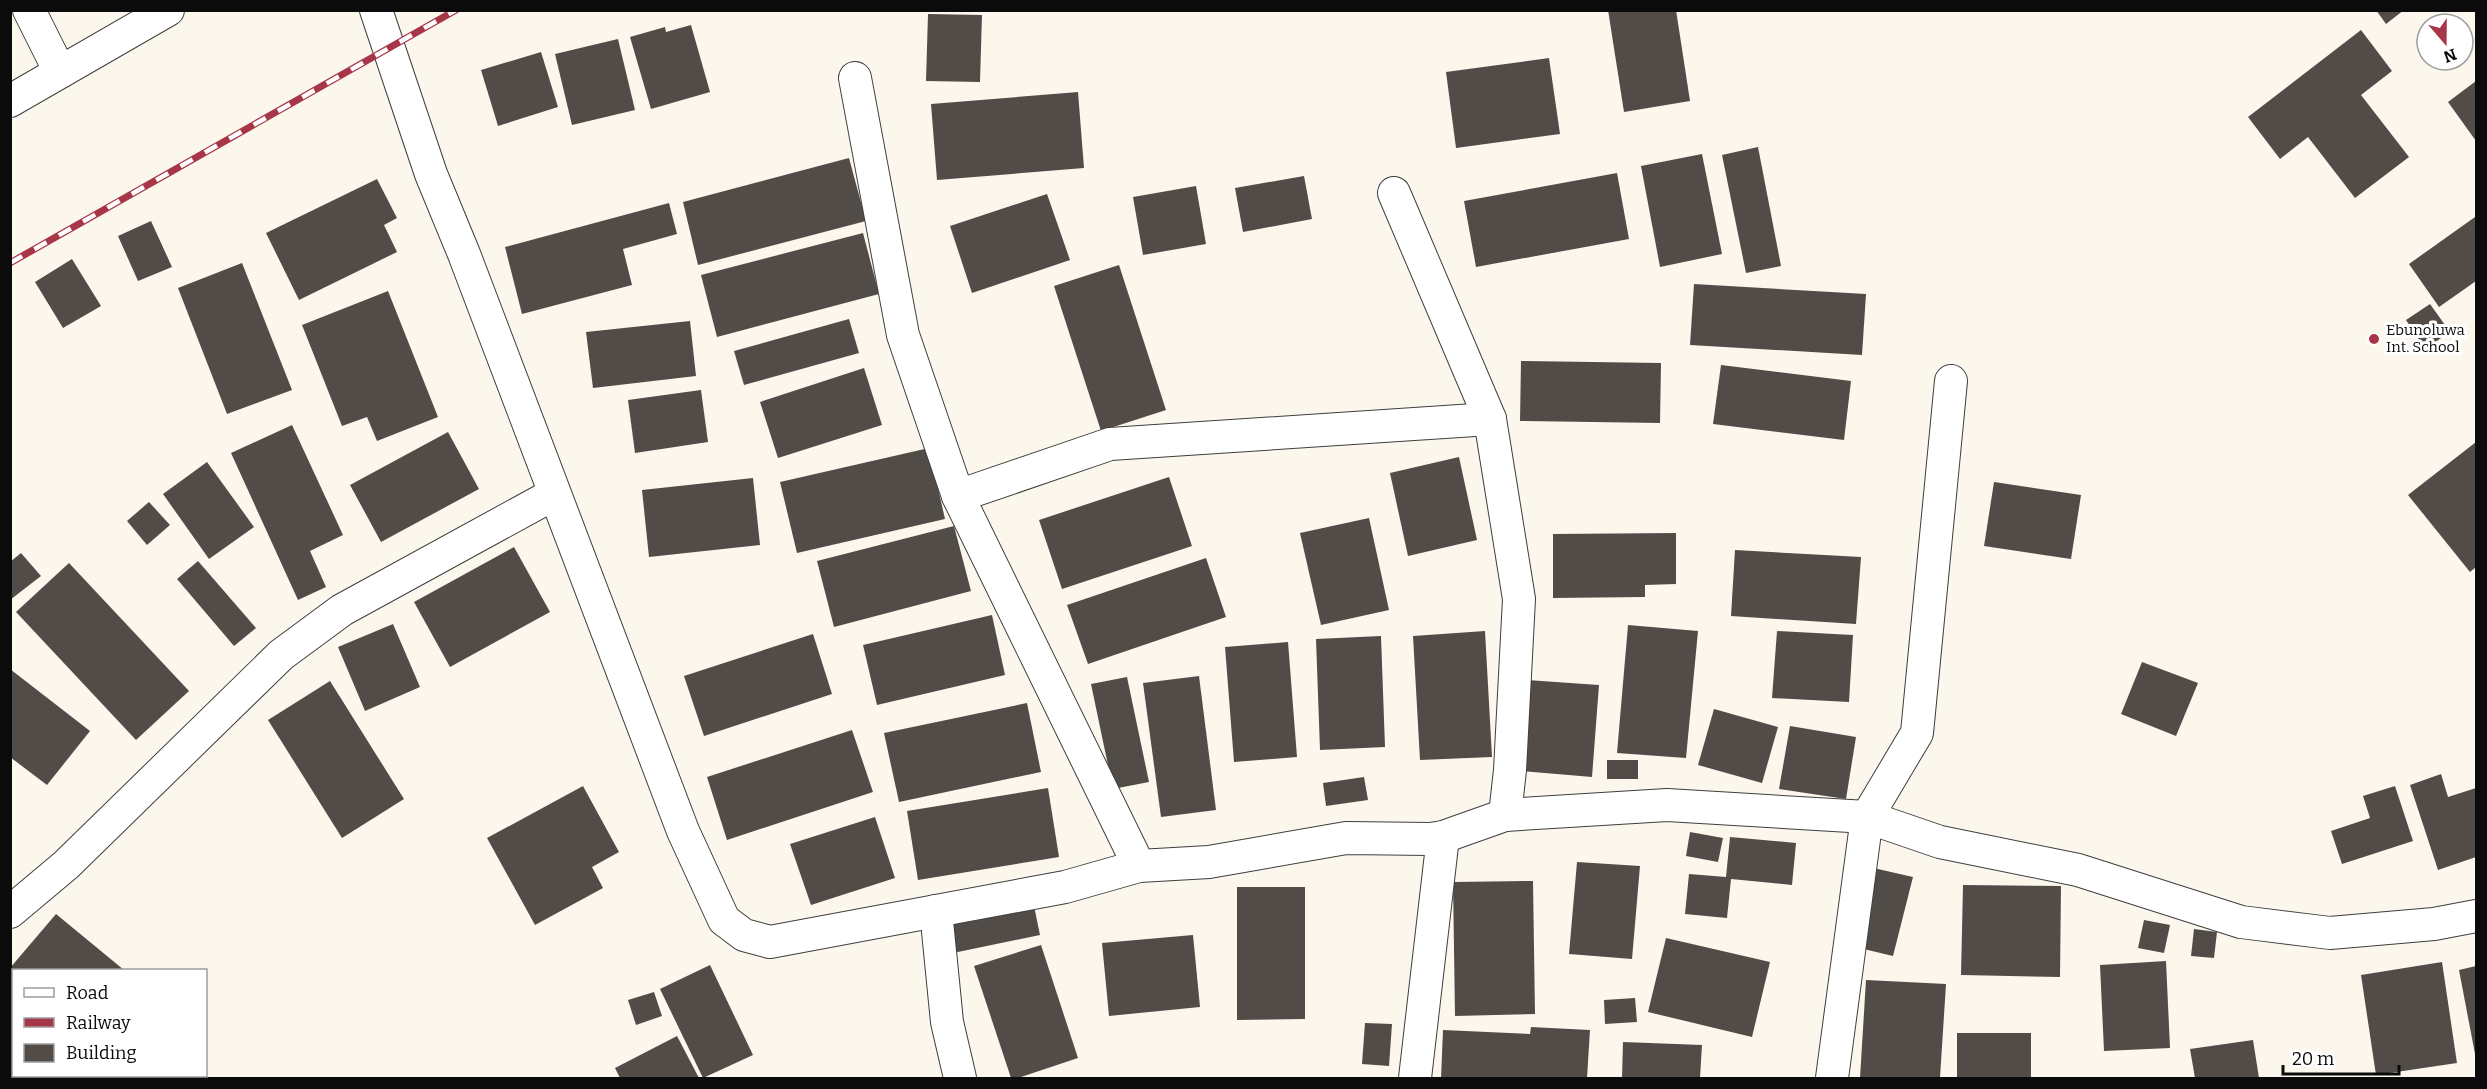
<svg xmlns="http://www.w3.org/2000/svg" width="2487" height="1089" font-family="Bitter,serif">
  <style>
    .building { fill: #524c49 }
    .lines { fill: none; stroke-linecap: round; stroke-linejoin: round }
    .street-casing { stroke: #3e3e3e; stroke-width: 34 }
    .street { stroke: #fff; stroke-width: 32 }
    .rail-casing { stroke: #a83649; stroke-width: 7 }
    .rail { stroke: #fff; stroke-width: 4.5; stroke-dasharray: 14; stroke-linecap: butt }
    .poi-dot { fill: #a83649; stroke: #fff; stroke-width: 2 }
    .labels { text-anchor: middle; stroke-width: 6; stroke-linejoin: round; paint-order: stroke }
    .poi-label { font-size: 15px; fill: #0b0b0b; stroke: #fff; text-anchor: start }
  </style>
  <rect width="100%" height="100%" fill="#fcf7ec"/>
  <!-- building -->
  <g class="building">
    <path d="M1608 10H1676L1690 101 1624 112Z"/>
    <path d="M2376 10H2404L2386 24Z"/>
    <path d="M928 14 982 15 980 82 926 81Z"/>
    <path d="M691 25 710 92 651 109 630 37 665 27 666 32Z"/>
    <path d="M2361 30 2392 71 2361 95 2409 157 2355 198 2308 137 2280 159 2248 117Z"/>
    <path d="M618 39 635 110 572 125 555 54Z"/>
    <path d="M541 52 558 107 498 126 481 70Z"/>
    <path d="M1549 58 1560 134 1456 148 1446 72Z"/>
    <path d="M2476 81V141L2448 102Z"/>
    <path d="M1078 92 1084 168 937 180 931 104Z"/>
    <path d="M1758 147 1781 266 1746 273 1722 155Z"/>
    <path d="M1702 154 1722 254 1660 267 1641 166Z"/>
    <path d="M849 158 866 221 698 265 683 202Z"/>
    <path d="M1617 173 1629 239 1476 267 1464 201Z"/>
    <path d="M1304 176 1312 219 1243 232 1235 188Z"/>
    <path d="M377 179 397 218 384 225 397 252 299 300 266 233Z"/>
    <path d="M1196 186 1206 244 1143 255 1133 197Z"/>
    <path d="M1047 194 1070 260 972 293 950 226Z"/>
    <path d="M669 203 677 234 623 249 632 285 522 314 505 247Z"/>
    <path d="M2475 217 2476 219V281L2439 307 2409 264Z"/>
    <path d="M151 221 172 267 138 281 118 236Z"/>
    <path d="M863 233 879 294 717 337 701 275Z"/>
    <path d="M72 259 101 306 63 328 35 282Z"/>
    <path d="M242 263 292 390 227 414 178 288Z"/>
    <path d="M1119 265 1166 410 1101 431 1054 286Z"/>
    <path d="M1694 284 1866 294 1862 355 1690 345Z"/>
    <path d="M388 291 438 417 377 441 367 417 342 426 302 325Z"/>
    <path d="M2430 304 2450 332 2425 349 2406 320Z"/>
    <path d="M849 319 859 353 744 385 734 351Z"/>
    <path d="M690 321 696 376 593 388 586 332Z"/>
    <path d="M1521 361 1661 363 1660 423 1520 421Z"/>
    <path d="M1721 365 1851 381 1844 440 1713 424Z"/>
    <path d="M864 368 882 425 778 458 760 402Z"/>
    <path d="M701 390 708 442 635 453 628 400Z"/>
    <path d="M292 425 343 535 310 551 326 587 298 600 231 453Z"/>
    <path d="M448 432 479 489 381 542 350 485Z"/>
    <path d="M2476 442V567L2470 572 2408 495Z"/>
    <path d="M929 448 945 519 797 553 780 482Z"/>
    <path d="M1459 457 1477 540 1408 556 1390 473Z"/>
    <path d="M207 462 254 527 209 559 163 494Z"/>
    <path d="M1169 477 1192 546 1062 589 1039 520Z"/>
    <path d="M753 478 760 545 649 557 642 490Z"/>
    <path d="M1994 482 2081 495 2071 559 1984 546Z"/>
    <path d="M149 502 170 525 147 545 127 521Z"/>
    <path d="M1369 518 1389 610 1321 625 1300 533Z"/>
    <path d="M954 526 971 591 834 627 817 561Z"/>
    <path d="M1676 533V584L1645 585V597L1553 598V534Z"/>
    <path d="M514 547 550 612 450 667 414 602Z"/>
    <path d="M1735 550 1861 557 1856 624 1731 616Z"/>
    <path d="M21 553 41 576 10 600V562Z"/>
    <path d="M1206 558 1226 617 1088 664 1067 605Z"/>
    <path d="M198 561 256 628 234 646 177 579Z"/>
    <path d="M69 563 189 691 136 740 16 612Z"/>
    <path d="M992 615 1005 675 877 705 863 645Z"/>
    <path d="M393 624 420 687 365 711 338 647Z"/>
    <path d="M1628 625 1698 631 1686 758 1617 753Z"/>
    <path d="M1485 631 1492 757 1420 760 1413 636Z"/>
    <path d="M1777 631 1853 635 1849 702 1772 698Z"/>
    <path d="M813 634 832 694 704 736 684 676Z"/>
    <path d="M1381 636 1385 747 1320 750 1316 639Z"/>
    <path d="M1288 642 1297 757 1234 762 1225 647Z"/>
    <path d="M2142 662 2198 683 2176 736 2121 714Z"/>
    <path d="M10 669 90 731 47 785 10 757Z"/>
    <path d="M1199 676 1216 810 1161 817 1143 683Z"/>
    <path d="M1127 677 1149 782 1113 789 1091 684Z"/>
    <path d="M1527 680 1599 685 1592 777 1520 771Z"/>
    <path d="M330 681 404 799 342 838 268 720Z"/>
    <path d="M1027 703 1041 772 899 802 884 733Z"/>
    <path d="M1714 709 1778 727 1762 783 1698 765Z"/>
    <path d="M1790 726 1856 737 1846 799 1779 789Z"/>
    <path d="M852 730 873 792 727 840 707 777Z"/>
    <rect x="1607" y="760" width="31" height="19"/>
    <path d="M2441 774 2448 797 2476 788V857L2438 870 2410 785Z"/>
    <path d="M1364 777 1368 800 1326 806 1323 783Z"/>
    <path d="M583 786 619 852 592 867 603 888 535 925 487 838Z"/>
    <path d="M2395 786 2413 841 2342 864 2331 831 2370 818 2363 796Z"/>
    <path d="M1048 788 1059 857 918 880 907 811Z"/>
    <path d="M875 817 895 878 811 905 790 844Z"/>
    <path d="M1690 832 1723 838 1718 862 1686 856Z"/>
    <path d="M1730 837 1796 843 1792 885 1731 879 1727 918 1685 914 1689 874 1726 877Z"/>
    <path d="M1577 862 1640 866 1632 959 1569 954Z"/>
    <path d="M1869 867 1913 877 1893 956 1851 946Z"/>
    <path d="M1533 881 1535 1014 1455 1016 1453 882Z"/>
    <path d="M1963 885 2061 886 2060 977 1961 975Z"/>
    <path d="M1237 887H1305V1019L1237 1020Z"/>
    <path d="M1033 901 1040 935 953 953 946 920Z"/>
    <path d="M56 914 124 970H14V975L10 972V968Z"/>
    <path d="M2144 920 2170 925 2164 953 2138 948Z"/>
    <path d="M2194 929 2217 932 2214 958 2191 956Z"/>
    <path d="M1193 935 1200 1007 1109 1016 1102 943Z"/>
    <path d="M1666 938 1770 962 1752 1037 1648 1012Z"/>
    <path d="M1041 945 1078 1058 1018 1078H1011L974 966Z"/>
    <path d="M2166 961 2170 1048 2104 1051 2100 965Z"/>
    <path d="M2442 962 2457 1063 2376 1075 2361 975Z"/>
    <path d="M710 965 753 1055 703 1078 660 989Z"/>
    <path d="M2476 966V1054H2475L2459 970Z"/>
    <path d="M1866 980 1946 984 1940 1078H1860Z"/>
    <path d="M654 992 662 1016 636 1025 628 1000Z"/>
    <path d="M1635 998 1637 1022 1605 1024 1604 1000Z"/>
    <path d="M1365 1023 1392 1024 1389 1066 1362 1064Z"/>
    <path d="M1531 1027 1590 1030 1587 1078H1441L1443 1030 1530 1034Z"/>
    <rect x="1957" y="1033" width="74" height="45"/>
    <path d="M677 1036 699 1078H620L615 1068Z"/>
    <path d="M2253 1040 2259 1078H2195L2190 1049Z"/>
    <path d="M1623 1042 1702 1045 1700 1078H1622Z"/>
    <path d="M20 1076H98L104 1078H19Z"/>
  </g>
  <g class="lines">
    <!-- street casing -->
    <g class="street-casing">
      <g id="street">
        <path d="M29 10 60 72"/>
        <path d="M376 10 431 174 464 254 683 831 724 920 744 935 770 942 1065 887 1139 866 1209 862 1346 838 1430 839 1443 837 1505 815 1667 805 1867 817 1940 842 2078 870 2241 922 2330 933 2434 924 2476 916"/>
        <path d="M855 78 903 335 958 496 1139 866"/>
        <path d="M10 101 168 10"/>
        <path d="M1394 193 1490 419 1519 599 1510 770 1505 815"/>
        <path d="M958 496 1110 444 1490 419"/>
        <path d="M936 911 947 1022 960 1078"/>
        <path d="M10 912 66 865 281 655 342 610 554 494"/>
        <path d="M1415 1078 1443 837"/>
        <path d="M1832 1078 1867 817 1917 733 1951 381"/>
      </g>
    </g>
    <!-- street -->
    <use href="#street" class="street"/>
    <!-- rail casing -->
    <g class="rail-casing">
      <path id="rail" d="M10 263 456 10"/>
    </g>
    <!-- rail -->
    <use href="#rail" class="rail"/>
  </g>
  <!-- markers -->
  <circle class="poi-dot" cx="2374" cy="339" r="6"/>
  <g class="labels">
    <!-- poi labels -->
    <g class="poi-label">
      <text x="2386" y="335">Ebunoluwa<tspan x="2386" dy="17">Int. School</tspan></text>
    </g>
  </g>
  <!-- border -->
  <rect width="2487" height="1089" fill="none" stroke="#0b0b0b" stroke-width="24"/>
  <!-- legend -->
  <rect x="12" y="969" width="195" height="108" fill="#ffffff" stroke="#9d9d9d" stroke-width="1.5"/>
  <rect x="24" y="988" width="30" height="9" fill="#ffffff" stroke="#9d9d9d" stroke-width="1.5"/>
  <text x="66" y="999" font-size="18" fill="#0b0b0b">Road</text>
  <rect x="24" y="1018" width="30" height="9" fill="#a83649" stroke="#9d9d9d" stroke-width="1.5"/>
  <text x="66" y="1029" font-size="18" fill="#0b0b0b">Railway</text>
  <rect x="24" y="1044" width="30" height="18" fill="#524c49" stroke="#9d9d9d" stroke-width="1.5"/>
  <text x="66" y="1059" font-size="18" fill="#0b0b0b">Building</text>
  <!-- north arrow -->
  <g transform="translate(2445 42) rotate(160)"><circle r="28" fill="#ffffff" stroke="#9d9d9d" stroke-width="1.5"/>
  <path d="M0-4.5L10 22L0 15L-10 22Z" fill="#a83649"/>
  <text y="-9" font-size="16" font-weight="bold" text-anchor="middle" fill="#0b0b0b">N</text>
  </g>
  <!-- scale -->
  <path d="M2283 1065v9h116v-9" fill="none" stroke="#0b0b0b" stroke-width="3"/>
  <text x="2292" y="1065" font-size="18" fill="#0b0b0b" stroke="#ffffff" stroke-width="4.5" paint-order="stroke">20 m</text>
</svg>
